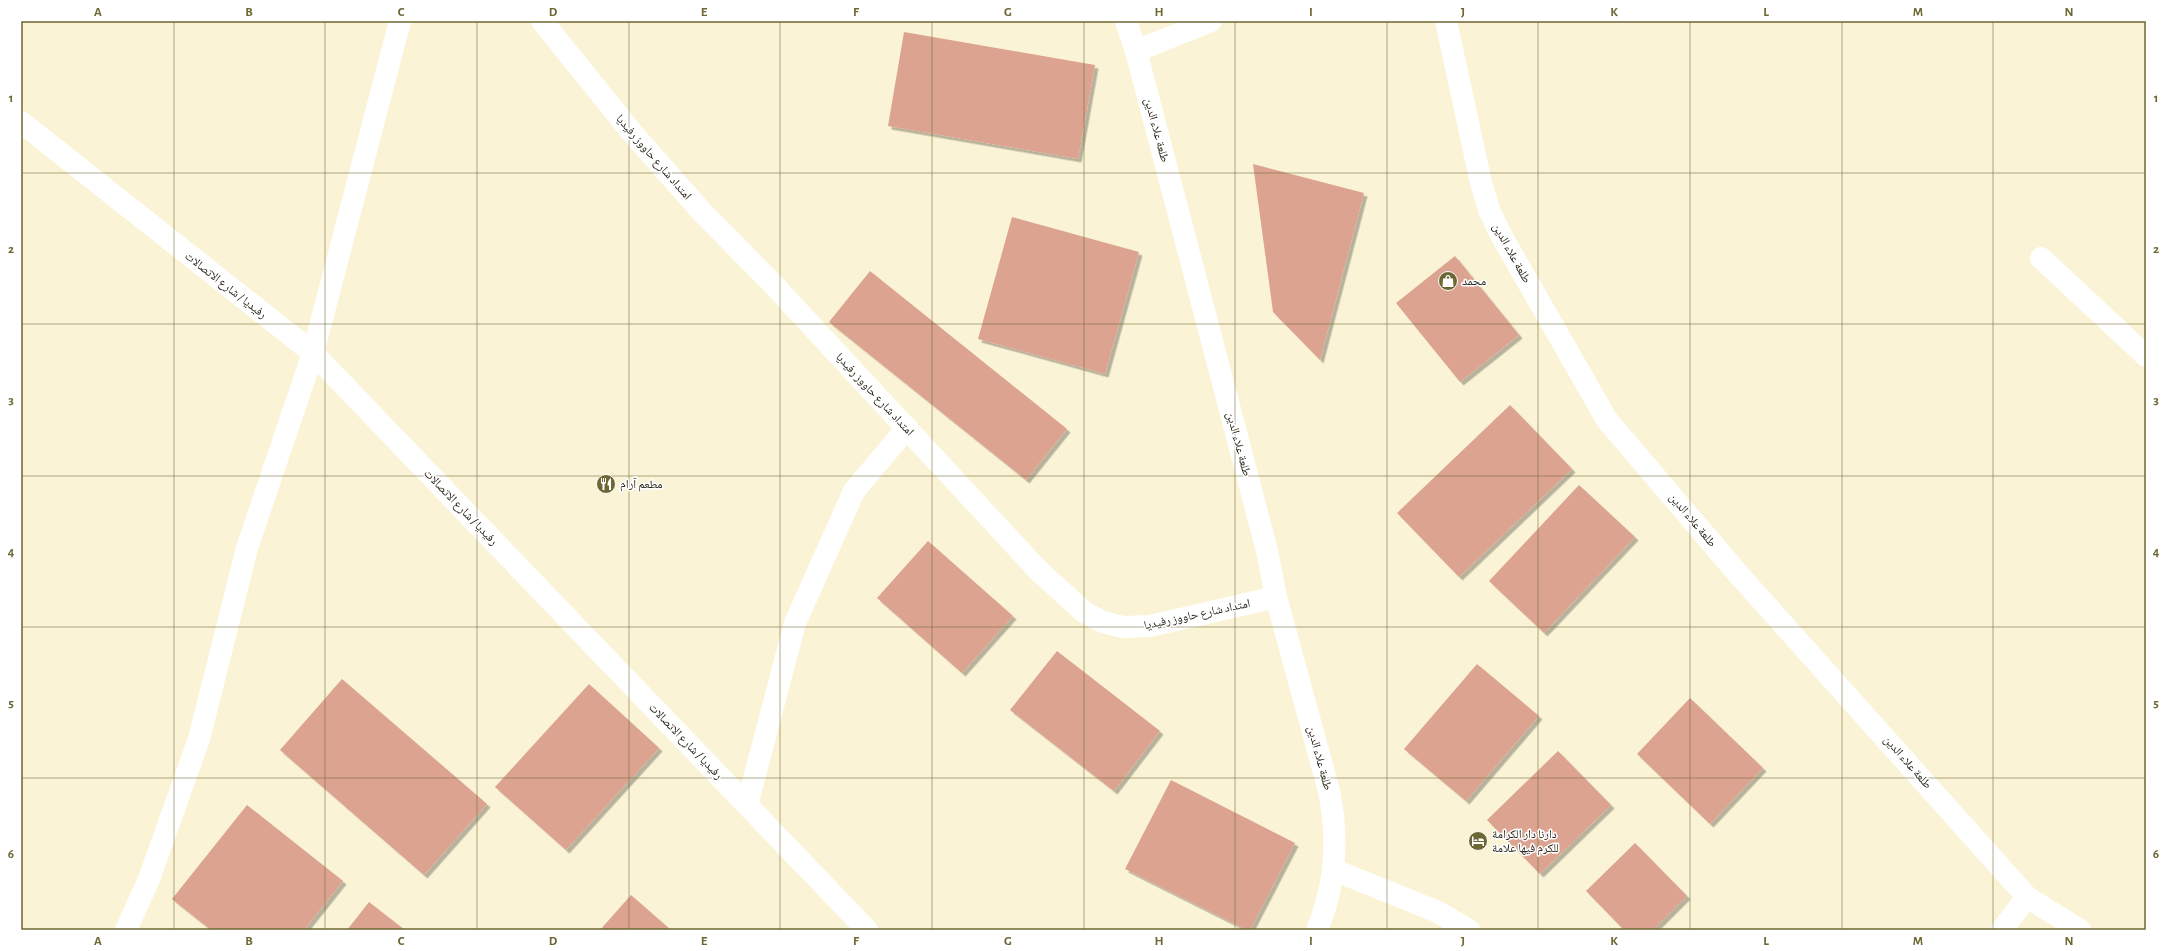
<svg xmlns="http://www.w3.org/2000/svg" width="2167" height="951" font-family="'Alegreya Sans','Noto Naskh Arabic',sans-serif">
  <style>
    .building { fill: #dca390; filter: url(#shadow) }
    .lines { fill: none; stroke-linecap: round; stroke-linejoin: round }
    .minor { stroke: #fff; stroke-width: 22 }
    .grid { fill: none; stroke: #6d6734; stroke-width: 1; stroke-opacity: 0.55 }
    .labels { text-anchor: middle; stroke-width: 3; stroke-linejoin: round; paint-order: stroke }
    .street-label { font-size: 12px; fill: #29261b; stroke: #fff }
    .poi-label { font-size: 12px; fill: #29261b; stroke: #fff; text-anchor: start }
    .neatline { fill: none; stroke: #6d6734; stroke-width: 1.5 }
    .grid-label { font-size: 13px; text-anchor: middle; font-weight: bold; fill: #6d6734 }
  </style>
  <defs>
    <filter id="shadow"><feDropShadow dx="3.5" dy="3.5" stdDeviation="0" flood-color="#0004"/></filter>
  </defs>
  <rect width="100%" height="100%" fill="#fbf3d5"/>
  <!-- building -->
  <g class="building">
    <path d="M904 32 1095 65 1078 159 888 126Z"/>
    <path d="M1253 164 1364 193 1320 360 1273 312Z"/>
    <path d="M1012 217 1139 252 1105 374 978 339Z"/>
    <path d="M1455 256 1519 335 1460 382 1396 303Z"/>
    <path d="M870 271 1067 429 1026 480 829 322Z"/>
    <path d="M1510 405 1572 469 1459 577 1397 513Z"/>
    <path d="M1579 485 1635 537 1544 633 1489 581Z"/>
    <path d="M928 541 1013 616 962 673 877 598Z"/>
    <path d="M1057 651 1160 731 1114 791 1010 710Z"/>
    <path d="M1477 664 1539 716 1466 801 1404 749Z"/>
    <path d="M342 679 487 804 424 875 280 750Z"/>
    <path d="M589 684 659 748 566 850 495 787Z"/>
    <path d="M1690 698 1763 768 1710 824 1637 754Z"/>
    <path d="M1558 751 1611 805 1540 874 1487 820Z"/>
    <path d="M1171 780 1295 843 1250 930H1247L1125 869Z"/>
    <path d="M247 805 343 881 304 930H211L172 899Z"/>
    <path d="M1635 843 1687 896 1653 930H1624L1586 891Z"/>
    <path d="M631 895 671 930H600Z"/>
    <path d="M369 902 405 930H347Z"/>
  </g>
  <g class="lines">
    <!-- minor -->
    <g class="minor">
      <path d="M542 21 634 135 702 212 770 281 1039 571 1084 612 1103 622 1123 627 1150 626 1276 597"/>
      <path d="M1126 21 1136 51 1267 551 1276 597 1329 791C1339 839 1336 884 1317 930"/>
      <path d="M1446 21 1481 183 1490 212 1501 235 1607 420 1739 575 2027 897 2080 930"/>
      <path d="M1136 51 1211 21"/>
      <path d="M21 122 313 353 867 930"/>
      <path d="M2041 258 2146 356"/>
      <path d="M747 805 795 623 854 491 907 428"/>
      <path d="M1334 870 1438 912 1469 930"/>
      <path d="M126 930 149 879 199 739 247 548 313 353 400 21"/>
      <path d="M2002 930 2027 897"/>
    </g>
  </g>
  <!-- grid -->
  <path class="grid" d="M174 21V930M325 21V930M477 21V930M629 21V930M780 21V930M932 21V930M1084 21V930M1235 21V930M1387 21V930M1538 21V930M1690 21V930M1842 21V930M1993 21V930M21 173H2146M21 324H2146M21 476H2146M21 627H2146M21 778H2146"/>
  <!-- icons -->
  <defs>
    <g id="shop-disc" transform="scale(1)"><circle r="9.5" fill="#6d6734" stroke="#fff"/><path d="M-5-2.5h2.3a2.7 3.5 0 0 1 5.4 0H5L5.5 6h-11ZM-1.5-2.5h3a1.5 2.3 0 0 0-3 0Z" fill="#fff"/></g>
    <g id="restaurant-disc" transform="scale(1)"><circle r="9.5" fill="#6d6734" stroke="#fff"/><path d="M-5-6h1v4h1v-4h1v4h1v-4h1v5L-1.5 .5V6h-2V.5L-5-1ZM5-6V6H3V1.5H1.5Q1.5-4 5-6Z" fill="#fff"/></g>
    <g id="hotel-disc" transform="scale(1)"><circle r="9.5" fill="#6d6734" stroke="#fff"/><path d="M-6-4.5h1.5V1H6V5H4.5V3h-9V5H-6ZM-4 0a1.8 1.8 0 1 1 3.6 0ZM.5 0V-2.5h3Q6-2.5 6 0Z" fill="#fff"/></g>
  </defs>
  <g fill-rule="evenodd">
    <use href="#shop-disc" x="1448" y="281"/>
    <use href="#restaurant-disc" x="606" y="484"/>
    <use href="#hotel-disc" x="1478" y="841"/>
  </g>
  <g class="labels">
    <!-- street labels -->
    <g class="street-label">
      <text transform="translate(1157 130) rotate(75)" y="4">طلعة علاء الدين</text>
      <text transform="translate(654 157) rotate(49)" y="4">امتداد شارع حاووز رفيديا</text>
      <text transform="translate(1512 253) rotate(61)" y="4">طلعة علاء الدين</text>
      <text transform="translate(226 285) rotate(38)" y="4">رفيديا / شارع الاتصالات</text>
      <text transform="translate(875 394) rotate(47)" y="4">امتداد شارع حاووز رفيديا</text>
      <text transform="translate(1239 444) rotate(75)" y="4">طلعة علاء الدين</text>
      <text transform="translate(461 507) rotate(46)" y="4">رفيديا / شارع الاتصالات</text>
      <text transform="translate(1693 520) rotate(50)" y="4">طلعة علاء الدين</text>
      <text transform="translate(1197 614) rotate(-12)" y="4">امتداد شارع حاووز رفيديا</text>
      <text transform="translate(686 741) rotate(46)" y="4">رفيديا / شارع الاتصالات</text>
      <text transform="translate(1320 758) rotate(75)" y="4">طلعة علاء الدين</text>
      <text transform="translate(1908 762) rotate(49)" y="4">طلعة علاء الدين</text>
    </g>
    <!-- poi labels -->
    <g class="poi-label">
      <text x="1462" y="285">محمد</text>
      <text x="620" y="488">مطعم آرام</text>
      <text x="1492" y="838">دارنا دار الكرامة<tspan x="1492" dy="14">للكرم فيها علامة</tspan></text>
    </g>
  </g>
  <!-- border -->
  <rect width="2167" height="951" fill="none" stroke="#ffffff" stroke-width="44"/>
  <rect x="22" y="22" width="2123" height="907" class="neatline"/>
  <g class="grid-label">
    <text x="98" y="16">A</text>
    <text x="249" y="16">B</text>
    <text x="401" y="16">C</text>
    <text x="553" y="16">D</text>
    <text x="704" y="16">E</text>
    <text x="856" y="16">F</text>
    <text x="1008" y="16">G</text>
    <text x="1159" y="16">H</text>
    <text x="1311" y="16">I</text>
    <text x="1463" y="16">J</text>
    <text x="1614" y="16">K</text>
    <text x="1766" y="16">L</text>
    <text x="1918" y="16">M</text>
    <text x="2069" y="16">N</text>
    <text x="11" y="102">1</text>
    <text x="2156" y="102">1</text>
    <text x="11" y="253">2</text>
    <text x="2156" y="253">2</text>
    <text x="11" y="404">3</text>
    <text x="2156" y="404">3</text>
    <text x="11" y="556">4</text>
    <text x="2156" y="556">4</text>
    <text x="11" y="707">5</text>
    <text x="2156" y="707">5</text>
    <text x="11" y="858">6</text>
    <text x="2156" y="858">6</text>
    <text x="98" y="945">A</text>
    <text x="249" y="945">B</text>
    <text x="401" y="945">C</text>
    <text x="553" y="945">D</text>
    <text x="704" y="945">E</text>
    <text x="856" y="945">F</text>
    <text x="1008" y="945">G</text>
    <text x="1159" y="945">H</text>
    <text x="1311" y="945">I</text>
    <text x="1463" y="945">J</text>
    <text x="1614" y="945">K</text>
    <text x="1766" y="945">L</text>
    <text x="1918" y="945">M</text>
    <text x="2069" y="945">N</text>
  </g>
</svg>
